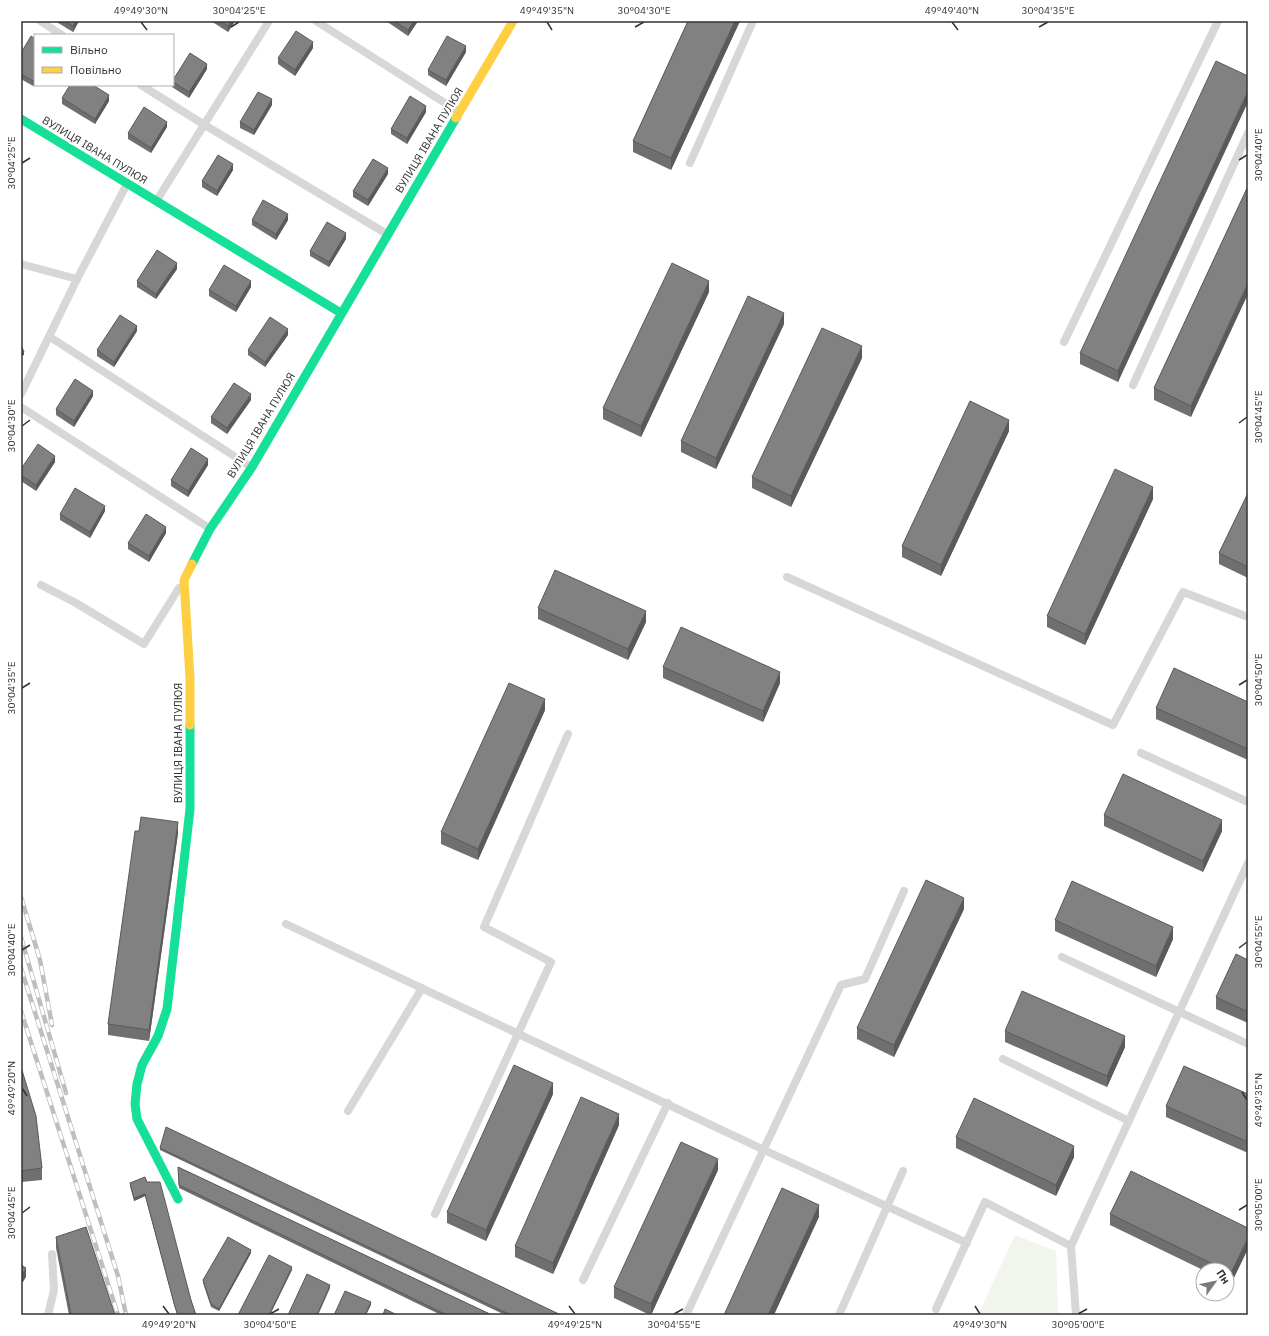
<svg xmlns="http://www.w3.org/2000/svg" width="1269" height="1336" font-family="'IBM Plex Sans',sans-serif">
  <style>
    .green { fill: #f1f5ed }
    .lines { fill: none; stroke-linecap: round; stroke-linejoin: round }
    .lane { stroke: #d7d7d7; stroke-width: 8 }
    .fast { stroke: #16e098; stroke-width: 9 }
    .slow { stroke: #ffcf43; stroke-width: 9 }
    .rail-casing { stroke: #bebebe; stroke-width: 4.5 }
    .rail { stroke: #fff; stroke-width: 3; stroke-dasharray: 9; stroke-linecap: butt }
    .wall { fill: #6f6f6f }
    .shaded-wall { fill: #5a5a5a }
    .building { fill: #818181; stroke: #5a5a5a }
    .ticks { fill: none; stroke: #333; stroke-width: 1.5 }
    .labels { text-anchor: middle; stroke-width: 4; stroke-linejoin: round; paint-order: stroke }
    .street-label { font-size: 11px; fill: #333; stroke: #fff }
    .neatline { fill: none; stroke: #333; stroke-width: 1.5 }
    .ticks-label { font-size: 10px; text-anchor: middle; fill: #333 }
  </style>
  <rect width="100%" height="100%" fill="#fff"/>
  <!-- green -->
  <path class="green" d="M1015 1235 1056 1251 1058 1315H978Z"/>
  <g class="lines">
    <!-- lane -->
    <g class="lane">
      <path d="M40 21 62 35"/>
      <path d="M316 21 459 112"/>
      <path d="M141 85 203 124 387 234"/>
      <path d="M690 163 753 21"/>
      <path d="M157 200 269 21"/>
      <path d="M21 264 77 279"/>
      <path d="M50 337 251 467"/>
      <path d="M1064 342 1218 21"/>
      <path d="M1133 385 1248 133"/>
      <path d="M21 394 77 279 127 184"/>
      <path d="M21 407 209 528"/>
      <path d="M787 577 1113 725 1183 592 1248 617"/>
      <path d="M41 585 76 603 144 644 179 588"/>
      <path d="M1141 753 1248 802"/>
      <path d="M286 924 764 1150 967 1243"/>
      <path d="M1062 957 1248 1044"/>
      <path d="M1003 1059 1129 1121"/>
      <path d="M348 1111 422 988"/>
      <path d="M435 1214 551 962 484 927 568 734"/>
      <path d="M583 1280 668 1103"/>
      <path d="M936 1309 985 1202 1071 1246"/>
      <path d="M48 1315 54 1290 52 1254"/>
      <path d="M686 1315 841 985 865 979 904 891"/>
      <path d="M839 1315 903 1171"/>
      <path d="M1076 1315 1071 1246 1248 863"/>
    </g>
    <!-- fast -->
    <g class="fast">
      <path d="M21 119 341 313"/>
      <path d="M192 564 210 529 252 467 456 118"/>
      <path d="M178 1199 137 1119 135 1104 137 1084 142 1065 158 1036 167 1009 190 809V725"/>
    </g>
    <!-- slow -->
    <g class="slow">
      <path d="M456 118 513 21"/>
      <path d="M190 725V678L184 580 192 564"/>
    </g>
    <!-- rail casing -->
    <g class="rail-casing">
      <g id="rail">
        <path d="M21 897 40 960 52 1025"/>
        <path d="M21 937 66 1093"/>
        <path d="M21 968 118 1276 126 1315"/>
        <path d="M21 1011 118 1315"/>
      </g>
    </g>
    <!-- rail -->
    <use href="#rail" class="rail"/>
  </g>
  <!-- wall -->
  <g class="wall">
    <path d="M55 21H79L73 32Z"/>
    <path d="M211 21H235L228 32Z"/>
    <path d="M386 21H418L408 36Z"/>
    <path d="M688 21H740L671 170 633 152V141Z"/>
    <path d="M35 39V83L33 86 21 79V53Z"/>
    <path d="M313 48 295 76 278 64V58Z"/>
    <path d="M466 52 446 86 428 75V70Z"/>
    <path d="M207 69 189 98 172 87V85H173V80Z"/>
    <path d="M1248 76 1118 382 1080 364V353Z"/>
    <path d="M62 98 109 101 95 124 62 104Z"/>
    <path d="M272 105 254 135 240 128V122Z"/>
    <path d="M426 112 407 144 391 134V129Z"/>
    <path d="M167 127 151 153 128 139V133Z"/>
    <path d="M233 170 217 196 202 187V181Z"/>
    <path d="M388 174 368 206 353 197V191Z"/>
    <path d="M1248 186 1191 417 1154 400V388Z"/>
    <path d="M252 220H288L276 240 252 225Z"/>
    <path d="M346 239 329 267 310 256V251Z"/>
    <path d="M177 269 156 299 137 287V281Z"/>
    <path d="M251 287 236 312 209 296V290Z"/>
    <path d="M709 292 641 437 603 419V408Z"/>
    <path d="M784 324 716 469 681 452V441Z"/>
    <path d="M137 331 114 367 97 356V350Z"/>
    <path d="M288 335 265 367 248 355V350Z"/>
    <path d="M862 358 791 507 752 488V477Z"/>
    <path d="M93 396 74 427 56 415V409Z"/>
    <path d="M251 400 227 434 211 423V417Z"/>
    <path d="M1009 431 941 576 902 557V546Z"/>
    <path d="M55 462 36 491 21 481V469Z"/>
    <path d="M208 465 188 497 171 486V480Z"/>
    <path d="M1248 493V578L1219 564V553Z"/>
    <path d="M1153 499 1085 645 1047 627V616Z"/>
    <path d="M105 511 90 538 60 520V514Z"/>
    <path d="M166 533 149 562 128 549V543Z"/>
    <path d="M538 608 646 622 628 660 538 619Z"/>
    <path d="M663 667 780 683 763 722 663 678Z"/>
    <path d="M1248 702V760L1156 719V708Z"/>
    <path d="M545 710 478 860 441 844V832Z"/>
    <path d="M1104 815 1222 831 1203 872 1104 826Z"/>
    <path d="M139 831 178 833 149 1041 108 1035V1024Z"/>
    <path d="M964 909 894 1057 857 1039V1028Z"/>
    <path d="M1055 920 1173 939 1156 977 1055 931Z"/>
    <path d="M1248 960V1023L1216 1009V997Z"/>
    <path d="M1005 1031 1125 1047 1107 1087 1005 1042Z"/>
    <path d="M21 1067 42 1168V1180L21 1182Z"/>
    <path d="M553 1094 486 1241 447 1223V1212Z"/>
    <path d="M1248 1094V1153L1166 1117V1106Z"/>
    <path d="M619 1125 553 1274 515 1257V1246Z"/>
    <path d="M956 1137 1074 1157 1056 1196 956 1148Z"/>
    <path d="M160 1148 561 1315H505L160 1150Z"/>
    <path d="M178 1167 492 1315H441L179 1188Z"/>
    <path d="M718 1170 651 1315H650L614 1298V1287Z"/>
    <path d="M145 1177 191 1300 196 1315H177L145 1196 134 1201 130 1186V1183Z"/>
    <path d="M1110 1214 1248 1228 1231 1284 1227 1282V1270H1203L1110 1225Z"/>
    <path d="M56 1237 115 1315H69L56 1248Z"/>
    <path d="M251 1253 219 1311 211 1307 203 1283V1280Z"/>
  </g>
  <!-- shaded-wall -->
  <g class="shaded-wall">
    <path d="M76 21H79L73 32V26Z"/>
    <path d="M231 21H235L228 32V26Z"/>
    <path d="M414 21H418L408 36V30Z"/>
    <path d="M735 21H740L671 170V158Z"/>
    <path d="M313 42V48L295 76V70Z"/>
    <path d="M466 46V52L446 86V80Z"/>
    <path d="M207 64V69L189 98V92Z"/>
    <path d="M35 78V83L33 86V81Z"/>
    <path d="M1248 91V102L1118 382V371Z"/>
    <path d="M109 95V101L95 124V119Z"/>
    <path d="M272 99V105L254 135V130Z"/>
    <path d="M426 106V112L407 144V138Z"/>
    <path d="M167 122V127L151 153V148Z"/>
    <path d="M233 164V170L217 196V191Z"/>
    <path d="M388 168V174L368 206V200Z"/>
    <path d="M288 214V220L276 240V234Z"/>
    <path d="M346 233V239L329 267V262Z"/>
    <path d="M177 263V269L156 299V294Z"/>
    <path d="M251 281V287L236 312V306Z"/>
    <path d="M709 281V292L641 437V426Z"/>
    <path d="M1248 283V294L1191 417V406Z"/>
    <path d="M784 313V324L716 469V458Z"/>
    <path d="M137 326V331L114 367V362Z"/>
    <path d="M288 329V335L265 367V362Z"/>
    <path d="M862 346V358L791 507V496Z"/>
    <path d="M24 352V355L21 356V353Z"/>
    <path d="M93 391V396L74 427V421Z"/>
    <path d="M251 394V400L227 434V428Z"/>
    <path d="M1009 420V431L941 576V565Z"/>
    <path d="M55 456V462L36 491V485Z"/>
    <path d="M208 459V465L188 497V491Z"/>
    <path d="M1153 487V499L1085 645V634Z"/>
    <path d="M105 506V511L90 538V532Z"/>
    <path d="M166 527V533L149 562V556Z"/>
    <path d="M646 611V622L628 660V649Z"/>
    <path d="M780 672V683L763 722V711Z"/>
    <path d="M545 699V710L478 860V849Z"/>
    <path d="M1222 820V831L1203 872V861Z"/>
    <path d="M178 822V833L149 1041V1030Z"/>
    <path d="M964 898V909L894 1057V1045Z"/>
    <path d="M1173 927V939L1156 977V966Z"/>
    <path d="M1125 1036V1047L1107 1087V1076Z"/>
    <path d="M553 1083V1094L486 1241V1230Z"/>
    <path d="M619 1114V1125L553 1274V1263Z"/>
    <path d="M1074 1146V1157L1056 1196V1185Z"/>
    <path d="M718 1159V1170L651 1315V1304Z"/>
    <path d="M145 1194V1196L134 1201V1198Z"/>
    <path d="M819 1205V1217L774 1315H768Z"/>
    <path d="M1248 1238V1249L1231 1284V1273Z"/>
    <path d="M251 1250V1253L219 1311V1309Z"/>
    <path d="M292 1267V1270L270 1315H269Z"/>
    <path d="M26 1268V1277L21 1285V1277Z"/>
    <path d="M330 1285V1288L318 1315H317Z"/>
    <path d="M371 1302V1305L366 1315H365Z"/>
  </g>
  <!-- building -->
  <g class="building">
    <path d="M65 21H76L73 26Z"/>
    <path d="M220 21H231L228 26Z"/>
    <path d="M394 21H414L408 30Z"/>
    <path d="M688 21H735L671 158 633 141Z"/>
    <path d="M296 31 313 42 295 70 278 58Z"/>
    <path d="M31 36 35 39V78L33 81 21 74V53Z"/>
    <path d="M447 36 466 46 446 80 428 70Z"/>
    <path d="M190 53 207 64 189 92 173 82V80Z"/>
    <path d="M1216 61 1248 76V91L1118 371 1080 353Z"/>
    <path d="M70 85H93L109 95 95 119 62 98Z"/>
    <path d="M258 92 272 99 254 130 240 122Z"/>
    <path d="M410 96 426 106 407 138 391 129Z"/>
    <path d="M144 107 167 122 151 148 128 133Z"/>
    <path d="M218 155 233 164 217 191 202 181Z"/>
    <path d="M373 159 388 168 368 200 353 191Z"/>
    <path d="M1248 186V283L1191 406 1154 388Z"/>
    <path d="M263 200 288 214 276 234 252 220Z"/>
    <path d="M327 222 346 233 329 262 310 251Z"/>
    <path d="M157 250 177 263 156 294 137 281Z"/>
    <path d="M672 263 709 281 641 426 603 408Z"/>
    <path d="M224 265 251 281 236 306 209 290Z"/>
    <path d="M748 296 784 313 716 458 681 441Z"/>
    <path d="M120 315 137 326 114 362 97 350Z"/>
    <path d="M270 317 288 329 265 362 248 350Z"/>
    <path d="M822 328 862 346 791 496 752 477Z"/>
    <path d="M21 345 24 352 21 353Z"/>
    <path d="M75 379 93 391 74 421 56 409Z"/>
    <path d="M234 383 251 394 227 428 211 417Z"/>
    <path d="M970 401 1009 420 941 565 902 546Z"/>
    <path d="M38 444 55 456 36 485 21 475V469Z"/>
    <path d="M191 448 208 459 188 491 171 480Z"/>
    <path d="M1115 469 1153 487 1085 634 1047 616Z"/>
    <path d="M75 488 105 506 90 532 60 514Z"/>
    <path d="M1248 493V567L1219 553Z"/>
    <path d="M146 514 166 527 149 556 128 543Z"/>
    <path d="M555 570 646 611 628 649 538 608Z"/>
    <path d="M681 627 780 672 763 711 663 667Z"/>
    <path d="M1174 668 1248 702V749L1156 708Z"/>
    <path d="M509 683 545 699 478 849 441 832Z"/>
    <path d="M1123 774 1222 820 1203 861 1104 815Z"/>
    <path d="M141 817 178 822 149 1030 108 1024 135 831H139Z"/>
    <path d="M926 880 964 898 894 1045 857 1028Z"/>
    <path d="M1072 881 1173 927 1156 966 1055 920Z"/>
    <path d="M1236 954 1248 960V1012L1216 997Z"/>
    <path d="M1022 991 1125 1036 1107 1076 1005 1031Z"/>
    <path d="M514 1065 553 1083 486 1230 447 1212Z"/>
    <path d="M1184 1066 1248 1094V1142L1166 1106Z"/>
    <path d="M21 1067 36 1116 42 1168 21 1171Z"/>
    <path d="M581 1097 619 1114 553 1263 515 1246Z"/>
    <path d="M974 1098 1074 1146 1056 1185 956 1137Z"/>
    <path d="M166 1127 561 1315H511L160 1148Z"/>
    <path d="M681 1142 718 1159 651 1304 614 1287Z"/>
    <path d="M178 1167 492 1315H447L179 1185Z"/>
    <path d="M1131 1171 1248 1228V1238L1231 1273 1227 1271V1270H1225L1110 1214Z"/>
    <path d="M145 1177 147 1182H160L191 1300 196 1315H178L175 1307 145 1194 134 1198 130 1183Z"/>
    <path d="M782 1188 819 1205 768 1315H724Z"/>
    <path d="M86 1227 115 1315H71L56 1237Z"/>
    <path d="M228 1237 251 1250 219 1309 211 1304 203 1280Z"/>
    <path d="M269 1255 292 1267 269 1315H238Z"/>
    <path d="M21 1265 26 1268 21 1277Z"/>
    <path d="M307 1274 330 1285 317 1315H288Z"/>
    <path d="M345 1291 371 1302 365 1315H334Z"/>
    <path d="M385 1309 397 1315H383Z"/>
  </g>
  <!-- ticks -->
  <path class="ticks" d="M141 22 147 30M547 22 552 30M952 22 958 30M231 27 239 22M635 27 644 22M1039 27 1048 22M1239 160 1247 155M22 163 30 158M1239 423 1247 417M22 426 30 420M1239 685 1247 680M22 688 30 683M1239 948 1247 942M22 950 30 945M22 1088 27 1096M1242 1092 1247 1100M1239 1210 1247 1205M22 1213 30 1207M163 1306 169 1314M569 1306 575 1314M975 1306 980 1314M270 1314 279 1309M674 1314 683 1309M1078 1314 1087 1309"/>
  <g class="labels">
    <!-- street labels -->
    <g class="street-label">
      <text transform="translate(429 140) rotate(-59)" y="4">ВУЛИЦЯ ІВАНА ПУЛЮЯ</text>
      <text transform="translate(95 150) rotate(31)" y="4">ВУЛИЦЯ ІВАНА ПУЛЮЯ</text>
      <text transform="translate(261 425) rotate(-59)" y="4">ВУЛИЦЯ ІВАНА ПУЛЮЯ</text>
      <text transform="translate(178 743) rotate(-90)" y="4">ВУЛИЦЯ ІВАНА ПУЛЮЯ</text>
    </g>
  </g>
  <!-- border -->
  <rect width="1269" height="1336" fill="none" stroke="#ffffff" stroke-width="44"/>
  <!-- legend -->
  <rect x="34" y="34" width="140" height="52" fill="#ffffff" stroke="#adadad"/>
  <rect x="42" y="47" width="20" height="6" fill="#16e098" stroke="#adadad"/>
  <text x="70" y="54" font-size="12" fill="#333333">Вільно</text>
  <rect x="42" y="67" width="20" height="6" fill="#ffcf43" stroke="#adadad"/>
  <text x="70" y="74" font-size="12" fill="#333333">Повільно</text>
  <!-- north arrow -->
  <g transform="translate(1215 1282) rotate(57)"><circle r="19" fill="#ffffff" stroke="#adadad"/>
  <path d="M0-3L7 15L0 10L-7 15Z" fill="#7a7a7a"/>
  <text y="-6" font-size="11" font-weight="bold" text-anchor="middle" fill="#333333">Пн</text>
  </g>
  <rect x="22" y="22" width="1225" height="1292" class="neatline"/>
  <g class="ticks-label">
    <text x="141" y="14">49°49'30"N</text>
    <text x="239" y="14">30°04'25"E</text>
    <text x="547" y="14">49°49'35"N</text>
    <text x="644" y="14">30°04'30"E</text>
    <text x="952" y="14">49°49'40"N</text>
    <text x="1048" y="14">30°04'35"E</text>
    <text transform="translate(1258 155) rotate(-90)" y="4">30°04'40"E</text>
    <text transform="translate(11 163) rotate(-90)" y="4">30°04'25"E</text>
    <text transform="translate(1258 417) rotate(-90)" y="4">30°04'45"E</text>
    <text transform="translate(11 426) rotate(-90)" y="4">30°04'30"E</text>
    <text transform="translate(1258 680) rotate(-90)" y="4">30°04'50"E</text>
    <text transform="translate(11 688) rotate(-90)" y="4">30°04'35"E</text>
    <text transform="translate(1258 942) rotate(-90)" y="4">30°04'55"E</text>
    <text transform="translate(11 950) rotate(-90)" y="4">30°04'40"E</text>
    <text transform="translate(11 1088) rotate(-90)" y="4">49°49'20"N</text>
    <text transform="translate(1258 1100) rotate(-90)" y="4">49°49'35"N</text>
    <text transform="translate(1258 1205) rotate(-90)" y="4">30°05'00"E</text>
    <text transform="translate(11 1213) rotate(-90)" y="4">30°04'45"E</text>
    <text x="169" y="1328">49°49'20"N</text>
    <text x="270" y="1328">30°04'50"E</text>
    <text x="575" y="1328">49°49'25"N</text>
    <text x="674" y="1328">30°04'55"E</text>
    <text x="980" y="1328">49°49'30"N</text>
    <text x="1078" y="1328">30°05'00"E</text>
  </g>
</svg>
